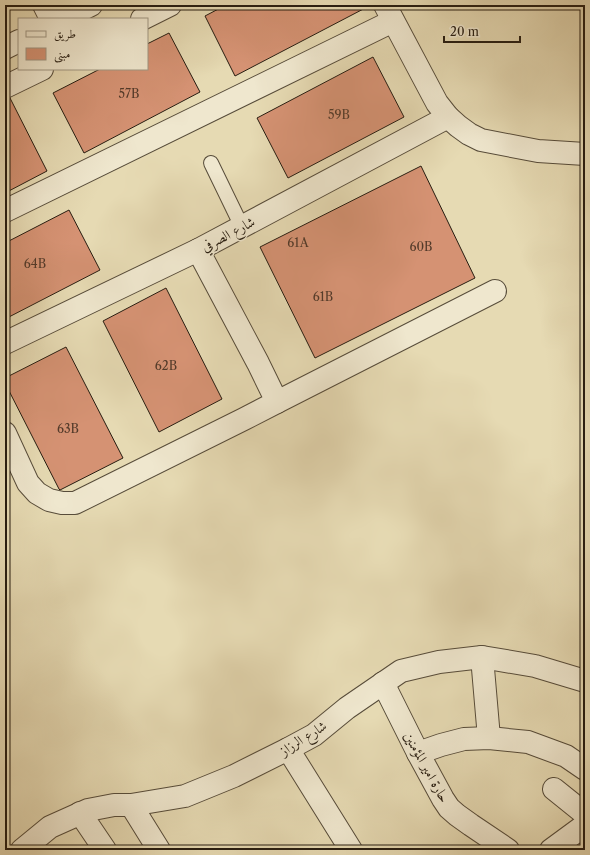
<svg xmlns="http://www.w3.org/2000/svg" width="590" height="855" font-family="'Libre Caslon Text',Amiri,serif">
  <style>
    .building { fill: #d59273; stroke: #271d11 }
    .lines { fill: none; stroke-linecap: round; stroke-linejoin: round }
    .lane-casing { stroke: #574c3a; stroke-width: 16 }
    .street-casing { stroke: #574c3a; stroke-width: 24 }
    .lane { stroke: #efe7ce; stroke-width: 14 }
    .street { stroke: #efe7ce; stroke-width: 22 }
    .labels { text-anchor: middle; stroke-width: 3; stroke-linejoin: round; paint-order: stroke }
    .number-label { font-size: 12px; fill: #523a2a }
    .street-label { font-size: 14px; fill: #271d11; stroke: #efe7ce }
  </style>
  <rect width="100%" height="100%" fill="#e6dab3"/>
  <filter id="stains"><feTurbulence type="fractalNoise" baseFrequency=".005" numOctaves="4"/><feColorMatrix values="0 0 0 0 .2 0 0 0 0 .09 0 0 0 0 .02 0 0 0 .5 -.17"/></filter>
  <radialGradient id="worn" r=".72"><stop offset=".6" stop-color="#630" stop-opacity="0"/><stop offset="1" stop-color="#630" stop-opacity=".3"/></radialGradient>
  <!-- building -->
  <g class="building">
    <path d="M226 5H371L235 76 205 16Z"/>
    <path d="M169 33 200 92 84 153 53 93 100 69H147V44Z"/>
    <path d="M373 57 404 117 288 178 257 118Z"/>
    <path d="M10 98 47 171 5 193V99Z"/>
    <path d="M421 166 475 278 315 358 260 247Z"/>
    <path d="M69 210 100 270 5 319V243Z"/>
    <path d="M166 288 222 399 159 432 103 321Z"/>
    <path d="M66 347 123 458 60 490 59 489 5 383V378Z"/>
  </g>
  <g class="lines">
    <!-- lane casing -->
    <g class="lane-casing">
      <path id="lane" d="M211 163 242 227"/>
    </g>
    <!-- street casing -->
    <g class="street-casing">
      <g id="street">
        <path d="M44 5 51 19"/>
        <path d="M385 5 437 103 448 117 458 126 469 134 481 140 538 151 585 154"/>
        <path d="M63 19 91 5"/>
        <path d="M142 19 170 5"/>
        <path d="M5 48 19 41"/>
        <path d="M5 87 42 69"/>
        <path d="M5 211 393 21"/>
        <path d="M5 343 198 250 448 117"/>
        <path d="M277 402 495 291"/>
        <path d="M5 433 28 483 37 493 49 500 62 503H75L244 419 277 402 258 363 198 250"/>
        <path d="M482 657 489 738"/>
        <path d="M383 683 418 753 443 799 449 808 457 815 471 825 508 850"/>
        <path d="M288 749 351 850"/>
        <path d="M418 753 441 745 464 739 489 738 528 742 566 756 585 769"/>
        <path d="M554 789 585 814"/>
        <path d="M131 805 159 850"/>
        <path d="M80 813 105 850"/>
        <path d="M22 850 50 827 88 810 114 805H131L185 796 234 776 288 749 314 735 347 708 401 671 439 662 482 657 535 666 585 681"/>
        <path d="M551 850 585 825"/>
      </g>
    </g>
    <!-- lane -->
    <use href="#lane" class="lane"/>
    <!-- street -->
    <use href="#street" class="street"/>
  </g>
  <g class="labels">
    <!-- number labels -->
    <g class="number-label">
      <text x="129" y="98">57B</text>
      <text x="339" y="119">59B</text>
      <text x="298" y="247">61A</text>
      <text x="421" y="251">60B</text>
      <text x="35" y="268">64B</text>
      <text x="323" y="301">61B</text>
      <text x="166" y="370">62B</text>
      <text x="68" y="433">63B</text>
    </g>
    <!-- street labels -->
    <g class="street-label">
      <text transform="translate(228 234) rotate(-28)" y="5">شارع الصرفي</text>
      <text transform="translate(303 738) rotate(-32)" y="5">شارع الرزاز</text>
      <text transform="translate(427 767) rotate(61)" y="5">حارة امير المؤمنين</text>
    </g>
  </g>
  <!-- margin -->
  <rect width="590" height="855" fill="none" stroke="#e6dab3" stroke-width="20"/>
  <rect x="6" y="6" width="578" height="843" fill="none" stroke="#271d11" stroke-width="2"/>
  <rect x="10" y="10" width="570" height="835" fill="none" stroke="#271d11"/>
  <!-- legend -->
  <rect x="18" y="18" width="130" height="52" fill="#efe7ce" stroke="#9f9682"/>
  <rect x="26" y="31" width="20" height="6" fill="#efe7ce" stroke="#9f9682"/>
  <text x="54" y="38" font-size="12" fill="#271d11">طريق</text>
  <rect x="26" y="48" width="20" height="12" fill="#d59273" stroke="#9f9682"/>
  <text x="54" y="58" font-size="12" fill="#271d11">مبنى</text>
  <!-- scale -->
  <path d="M444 36v6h76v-6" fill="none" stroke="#271d11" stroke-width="2"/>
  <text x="450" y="36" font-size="12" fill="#271d11" stroke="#efe7ce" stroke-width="3" paint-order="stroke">20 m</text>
  <rect width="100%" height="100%" filter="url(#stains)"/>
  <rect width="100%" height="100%" fill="url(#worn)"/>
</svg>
